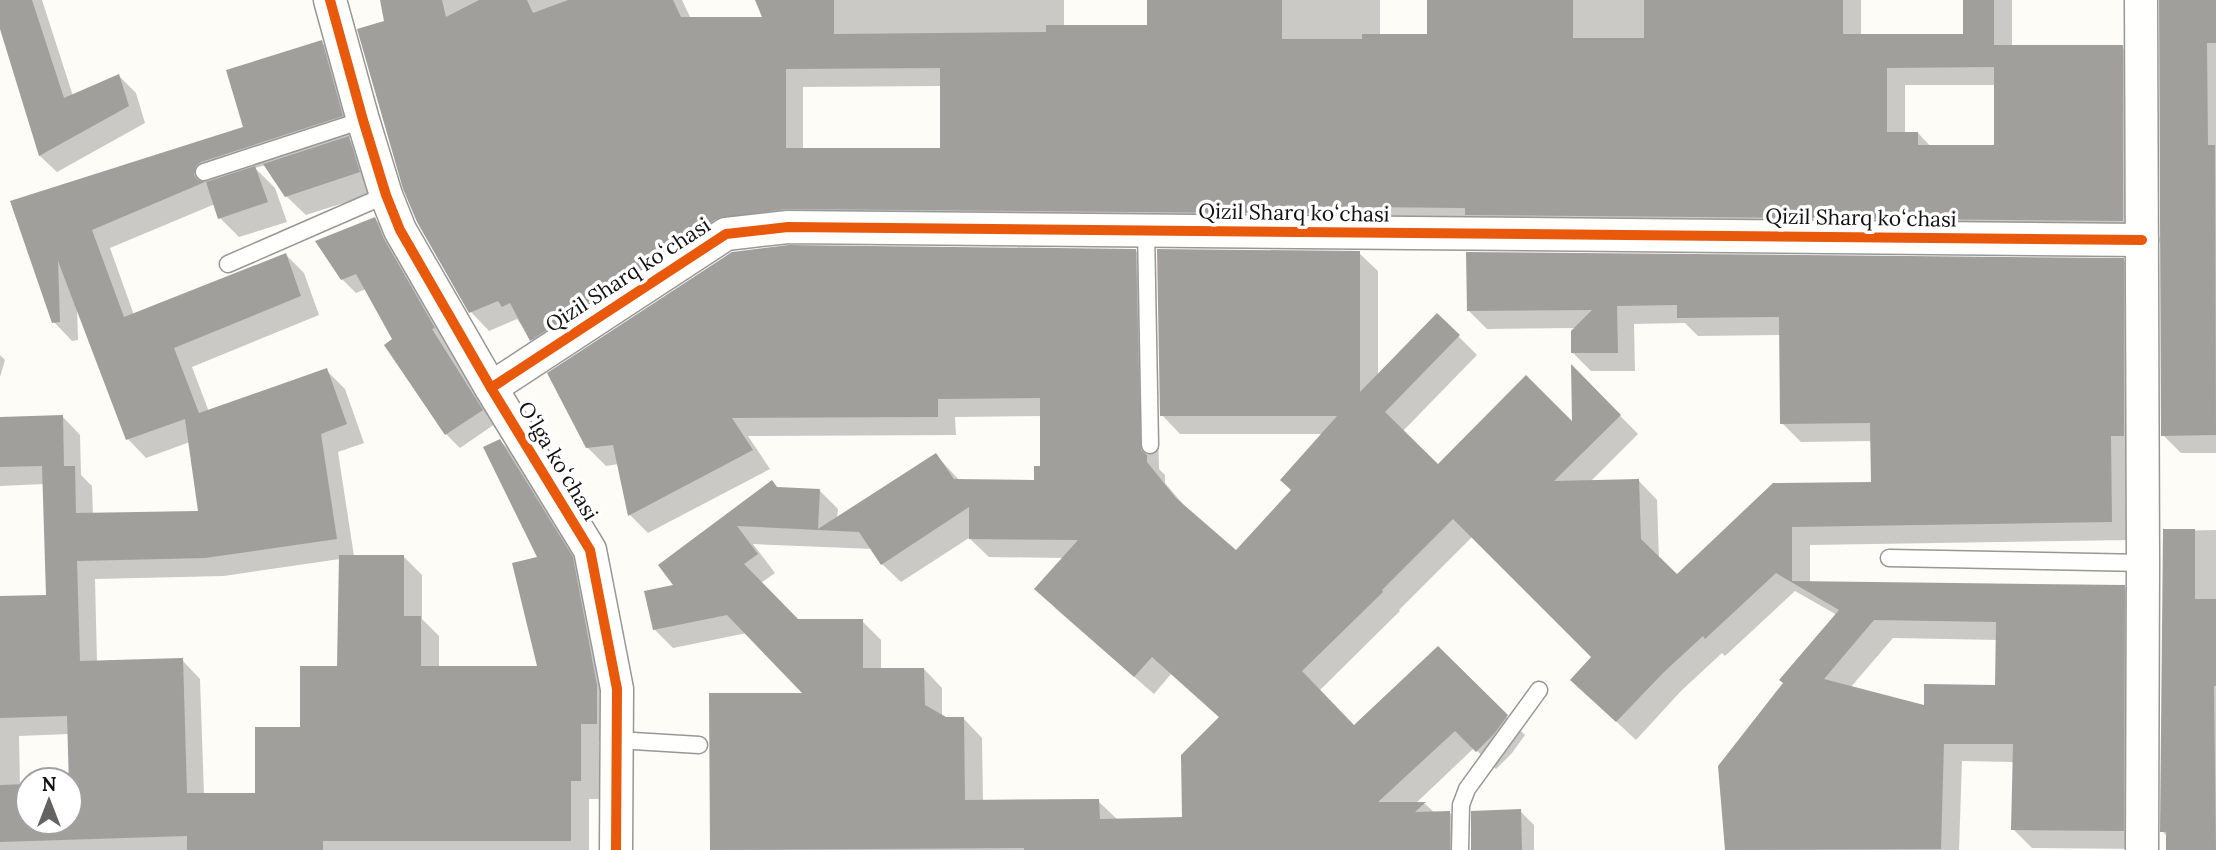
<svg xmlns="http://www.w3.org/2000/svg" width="2216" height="850" font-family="Lora,serif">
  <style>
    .shadow { fill: #0003; fill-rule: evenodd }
    .building { fill: #a19f9c; fill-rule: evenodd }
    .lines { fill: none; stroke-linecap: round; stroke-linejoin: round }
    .service-casing { stroke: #979795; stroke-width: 19 }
    .minor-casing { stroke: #979795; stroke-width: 35 }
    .service { stroke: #fffffe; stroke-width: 16 }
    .minor { stroke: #fffffe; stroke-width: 32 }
    .cycleway-casing { stroke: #fff; stroke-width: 15 }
    .cycleway { stroke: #e8590c; stroke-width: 10 }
    .labels { text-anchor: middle; stroke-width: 7; stroke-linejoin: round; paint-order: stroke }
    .street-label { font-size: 21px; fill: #111; stroke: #fff }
  </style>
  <rect width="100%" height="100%" fill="#fdfcf7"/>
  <!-- shadow -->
  <g class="shadow">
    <path d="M0 0H42L73 96 119 76 136 93 145 123 57 172 40 156 0 23Z"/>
    <path d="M382 0H682L691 19H765L757 0H1064V27H1149V0H1380V35H1429V0H1861V36H1965V0H2012V47H2122L2141 66V239L743 234 550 358 531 339 517 319 489 331 471 312ZM1905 85H1996V147H1931L1918 133H1905ZM941 86V149L803 150V87Z"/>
    <path d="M2161 0H2216V453H2181L2163 435Z"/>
    <path d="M321 42 340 60 360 134 348 138 368 157 378 192 306 215 286 196 266 165 255 168 275 188 287 222 239 237 220 218 215 204 110 248 134 315 286 255 304 273 319 315 192 367 209 412 326 370 345 389 364 443 338 452 354 556 404 557 422 575V619L439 636V667H539L540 558 500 441 519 459 590 577 615 742H599V799H589V850H0V598L48 597 44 484 0 486V418L62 416 80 435 81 475 92 486 93 515 200 513 190 442 146 458 128 439 77 306 78 340 72 341 54 322 12 202 246 128ZM340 559 339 667 302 729 257 795H204L200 679 182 660 97 662 95 579 224 576ZM69 734 70 822H28V786H20L19 736Z"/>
    <path d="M375 219 388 233 447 342 445 343 495 424 460 448 446 434 366 289 356 293 342 279Z"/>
    <path d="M1135 250 1154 269 1159 469 1165 475V483L1188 510 1236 553 1293 491 1323 434H1180L1162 415 1359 253 1378 271V376L1437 315 1477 355 1403 431 1439 466 1574 425 1573 368 1638 434 1590 482 1639 481 1657 500 1659 559 1677 576 1873 484 1872 441 1801 442 1782 423 1781 335 1698 336 1685 323 1634 324 1635 371H1591L1573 353 1576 328 1487 329 1469 311 2123 260 2141 279 2130 540 1810 545V583L2124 586 2142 605V849L2032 848 2013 829 2014 762 1962 761 1959 850H1726L1720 766 1837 615 1795 591 1725 656 1722 653 1681 691 1636 740 1591 698 1594 657 1473 536 1399 610 1400 611 1320 690 1354 727 1438 649 1525 735 1512 753 1496 769 1474 748 1415 804H1425L1435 813H1450L1468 832V850H713L806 695 747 633 673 648 654 629 676 587 660 565 779 489 819 490 838 509 837 519 936 455 960 481 1036 482 1042 467V416L955 417 956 435 748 436 770 469 648 533 630 515 619 464 606 466 587 447ZM969 538 989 557 1064 558 1055 608 1154 694 1171 674 1220 718 1184 819 1118 820 1098 801 983 802 982 738 964 719 942 717V688L924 669 881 670V640L862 621H798L761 583 775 573 753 544 873 549 882 564 901 582ZM1893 638 1998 640 1997 686 1926 708 1850 688Z"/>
    <path d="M0 355 5 360 0 377Z"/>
    <path d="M2216 530V850H2168V837L2162 831 2165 531Z"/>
    <path d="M1520 811 1534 825V850H1472Z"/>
  </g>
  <!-- building -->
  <g class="building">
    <path d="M0 0H32L64 98 119 74 129 106 39 156 0 29Z"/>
    <path d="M380 0H442L446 17 479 0H527L533 13 568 0H673L681 17H762L755 0H834V34L1046 32V25H1147V0H1282V39H1362V34H1427V0H1573V38H1644V0H1843V34H1963V0H1994V45H2123V221L1465 215V208L1360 207V214L786 209 716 219 530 341 510 303 502 307 498 301 469 313 417 222 403 189 357 29 384 21ZM1994 67V145H1918V132H1887V68ZM940 68V148H786V69Z"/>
    <path d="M2159 0H2216V43H2207L2208 145H2215L2216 435 2161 436Z"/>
    <path d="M322 40 343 116 201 162 196 166 194 175 198 180 205 182 92 230 124 317 286 253 301 296 174 348 199 413 327 368 347 424 321 434 337 539 205 558 77 561 80 661 183 658 187 793H255V727H300V666H337L339 555H404V616H421V666H537L512 563 537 557 483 447 500 439 573 557 597 685V724H581V781H571V841H323V850H187V836L0 842V785L28 784V822H70L67 716 0 718V596L46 595 42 466 0 467V417L63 415 64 466H75L76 513 198 511 185 419 126 440 58 261 60 322 52 323 10 201 243 127 226 70Z"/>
    <path d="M349 136 360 172 285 197 263 164Z"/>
    <path d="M255 166 268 202 218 219 206 182Z"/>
    <path d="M375 217 384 239 435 328 432 329 483 410 445 435 384 345 392 339 356 274 341 280 315 241Z"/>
    <path d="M789 245 1136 249 1141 450 1147 455V462L1176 498 1236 550 1291 490 1280 480 1337 416H1160L1157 249 1360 251V392L1437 313 1460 335 1385 412 1438 464 1526 375 1572 421 1571 364 1621 415 1554 481 1639 479 1641 539 1677 574 1773 483 1871 482 1870 423 1780 424 1779 317 1677 318V305L1617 306 1618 353H1571V331L1592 310 1467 311 1466 252 2124 258V436H2111L2112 522 1792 527V581L2125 585 2124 831 2011 830 2013 744H1944L1941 849 1725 850 1718 766 1783 683 1779 680 1839 610 1776 573 1705 639 1703 636 1663 673 1616 722 1570 680 1591 657 1453 519 1382 590 1383 592 1302 671 1354 725 1438 646 1508 715 1494 734 1476 752 1455 731 1378 802H1426L1415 812 1450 811V850H1024V848L710 850 709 693H802L727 615 653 630 644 591 673 585 658 565 772 480 777 487 820 489 818 529 936 453 954 479 1034 480V466H1040V398L938 399V417L732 418 753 450 628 516 613 445 586 448 547 373 732 252ZM969 507V539L1078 540 1034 589 1134 677 1152 657 1219 717 1181 755 1182 817 1100 819 1099 799 965 800 964 717H946L925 705 924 668H863V619H798L744 564 758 554 737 526 859 532 881 565ZM1874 620 1996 622 1995 685 1924 684V705L1824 679Z"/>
    <path d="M2163 529H2195V599H2216V686H2214L2216 850H2166V832H2160Z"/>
    <path d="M1521 809 1522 850H1471V811Z"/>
  </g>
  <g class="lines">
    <!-- service casing -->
    <g class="service-casing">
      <g id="service">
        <path d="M204 172 363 120"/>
        <path d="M1146 230 1150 445"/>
        <path d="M228 264 386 195"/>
        <path d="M1889 558 2143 563"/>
        <path d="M617 740 699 745"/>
        <path d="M1460 850 1461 805 1467 789 1539 690"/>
      </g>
    </g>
    <!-- minor casing -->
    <g class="minor-casing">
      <g id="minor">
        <path d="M330 0 363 120 386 195 400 230 491 388 590 550 617 689 616 850"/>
        <path d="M2141 0 2143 563 2142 850"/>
        <path d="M491 388 726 234 788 227 2142 240"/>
      </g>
    </g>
    <!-- service -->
    <use href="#service" class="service"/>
    <!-- minor -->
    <use href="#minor" class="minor"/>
    <!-- cycleway casing -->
    <g class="cycleway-casing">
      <g id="cycleway">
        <path d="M330 0 363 120 386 195 400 230 491 388 590 550 617 689 616 850"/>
        <path d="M491 388 726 234 788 227 2142 240"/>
      </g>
    </g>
    <!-- cycleway -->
    <use href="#cycleway" class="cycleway"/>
  </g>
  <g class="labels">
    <!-- street labels -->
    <g class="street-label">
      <text transform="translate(1294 213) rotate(1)" y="7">Qizil Sharq koʻchasi</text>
      <text transform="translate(1861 218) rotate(1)" y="7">Qizil Sharq koʻchasi</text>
      <text transform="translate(628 275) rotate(-33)" y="7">Qizil Sharq koʻchasi</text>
      <text transform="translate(558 461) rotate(59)" y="7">Oʻlga koʻchasi</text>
    </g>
  </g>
  <!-- north arrow -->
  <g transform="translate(49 801)"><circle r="33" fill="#ffffff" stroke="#a0a0a0" stroke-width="2"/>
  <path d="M0-5L12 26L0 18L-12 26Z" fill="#646362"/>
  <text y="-10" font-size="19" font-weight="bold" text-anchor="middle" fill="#111111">N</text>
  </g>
</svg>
